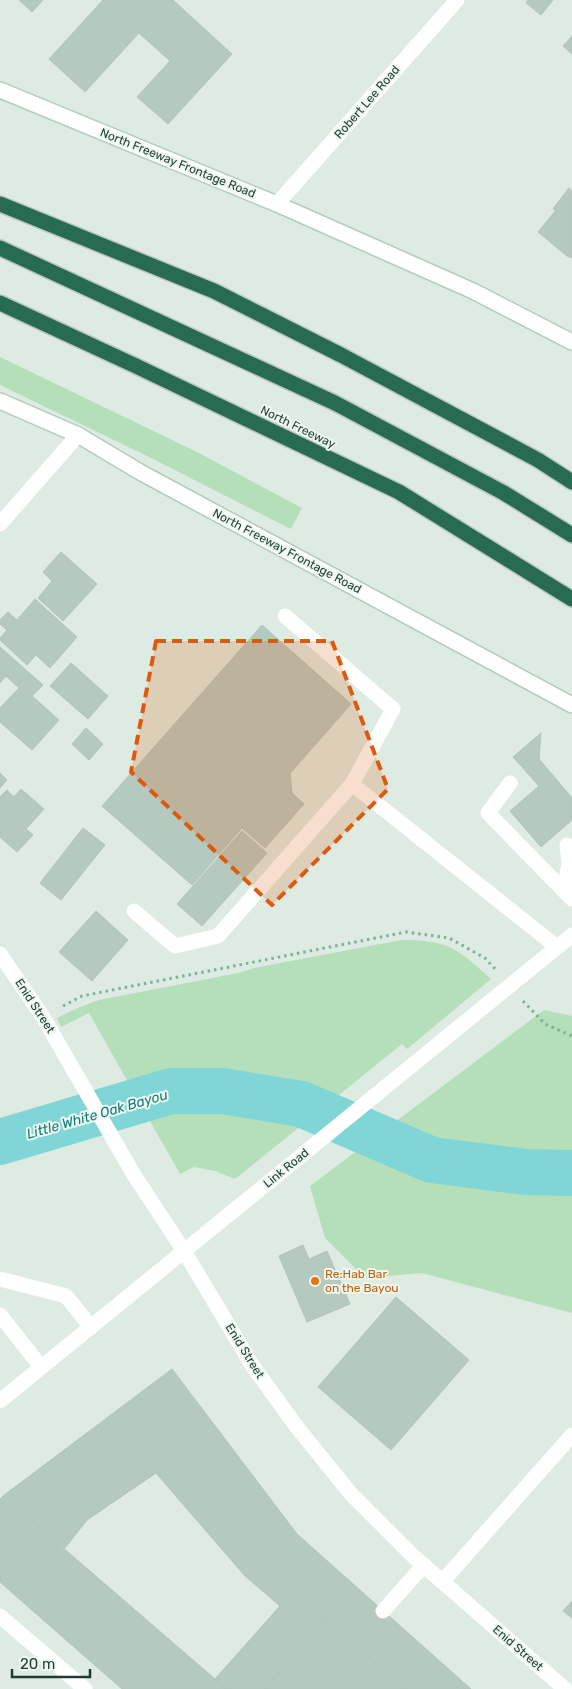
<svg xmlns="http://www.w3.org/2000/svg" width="572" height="1689" font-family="Rubik,sans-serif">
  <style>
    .green { fill: #b4dfb9 }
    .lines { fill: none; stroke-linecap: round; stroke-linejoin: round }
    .river { stroke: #80d6d6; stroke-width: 46 }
    .building { fill: #b6c9be; stroke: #b0c5b9 }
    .secondary-casing { stroke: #b0ccbd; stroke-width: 18 }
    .motorway-casing { stroke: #c0c8c5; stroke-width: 18 }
    .path { stroke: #7bb298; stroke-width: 3; stroke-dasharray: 2.5 4; stroke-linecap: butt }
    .service { stroke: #fff; stroke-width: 15 }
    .minor { stroke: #fff; stroke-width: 15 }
    .tertiary { stroke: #fff; stroke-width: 15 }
    .secondary { stroke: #fff; stroke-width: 15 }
    .motorway { stroke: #276b53; stroke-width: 15 }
    .marked { fill: #de580e; fill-opacity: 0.2; stroke: #de580e; stroke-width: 4; stroke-dasharray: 10 6; stroke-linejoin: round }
    .food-dot { fill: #e8710a; stroke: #eef8f1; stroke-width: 2 }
    .labels { text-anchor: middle; stroke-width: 4; stroke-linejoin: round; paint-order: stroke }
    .street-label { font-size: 12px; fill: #1e3c2f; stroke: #eef8f1 }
    .food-label { font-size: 12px; fill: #c56008; stroke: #eef8f1; text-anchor: start }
    .water-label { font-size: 14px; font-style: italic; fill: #137b7d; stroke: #eef8f1 }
  </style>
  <rect width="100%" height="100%" fill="#deebe3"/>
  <!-- green -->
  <g class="green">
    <path d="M0 357 197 452 302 508 291 529 147 456 0 385Z"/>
    <path d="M401 940C448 940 457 948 491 979L407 1049 402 1044 235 1179 215 1171 194 1167 180 1174 89 1013 61 1027 57 1018 80 1007 99 1000 238 973 254 968Z"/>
    <path d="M544 1010 572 1016V1313L422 1273 365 1278 325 1238 310 1186Z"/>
  </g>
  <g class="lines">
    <!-- river -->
    <path class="river" d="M0 1142 171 1091H223L301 1104 432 1160 526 1172 572 1173"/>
  </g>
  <!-- building -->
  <g class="building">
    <path d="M19 0H43L32 12Z"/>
    <path d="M103 0H173L232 54 168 124 137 97 170 61 139 33 85 92 49 59Z"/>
    <path d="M528 0H553L541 15 526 3Z"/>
    <path d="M572 36V54L563 46Z"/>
    <path d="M569 188 572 191V258L567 256 538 232 556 210 553 209Z"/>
    <path d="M61 552 97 584 63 621 38 598 52 581 43 572Z"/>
    <path d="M35 599 77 637 50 668 36 655 27 665 0 640V638L7 630 0 624V620L8 612 17 620Z"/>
    <path d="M262 625 351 704 192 885 102 806Z"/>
    <path d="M0 647 43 685 32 696 59 720 32 750 0 722V708L19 688 6 676 0 683Z"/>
    <path d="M71 663 108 696 88 719 50 686Z"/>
    <path d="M86 728 103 744 89 760 72 744Z"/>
    <path d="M541 733 539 759 572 798V820L541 847 510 811 539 786 513 757Z"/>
    <path d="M0 773 7 780 0 788Z"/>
    <path d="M290 773 292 793 304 804 265 848 242 828Z"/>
    <path d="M21 789 44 809 26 829 33 835 17 852 0 837V797L7 790 14 797Z"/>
    <path d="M83 828 105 845 61 900 40 883Z"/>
    <path d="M242 831 267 853 202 926 177 904Z"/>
    <path d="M96 911 128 940 92 981 59 952Z"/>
    <path d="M303 1245 309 1259 327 1251 350 1304 307 1322 279 1256Z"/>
    <path d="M396 1297 469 1360 391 1450 318 1387Z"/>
    <path d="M172 1369 297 1534 471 1689H406L325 1619 265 1689H225L215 1679 280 1606 245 1576 156 1473 87 1520 65 1548 3 1496Z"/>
    <path d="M3 1496 215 1679 225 1689H122L0 1582V1499Z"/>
    <path d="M572 1601V1618L563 1611Z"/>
    <path d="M325 1619 406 1689H265Z"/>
  </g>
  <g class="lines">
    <!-- secondary casing -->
    <g class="secondary-casing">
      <g id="secondary">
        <path d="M0 90 277 204 473 291 572 342"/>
        <path d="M0 401 78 435 140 472 572 705"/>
      </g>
    </g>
    <!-- motorway casing -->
    <g class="motorway-casing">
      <g id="motorway">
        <path d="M0 204 214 291 341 355 538 460 572 482"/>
        <path d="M0 248 335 403 504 493 572 535"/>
        <path d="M0 303 136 366 399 492 572 599"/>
      </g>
    </g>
    <!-- path -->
    <g class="path">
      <path d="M523 1001 545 1024 572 1036"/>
      <path d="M63 1006 82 996 406 932 449 938 485 958 497 971"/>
    </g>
    <!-- service -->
    <g class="service">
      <path d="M285 616 393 709 352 784 557 947"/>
      <path d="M510 783 488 813 572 899"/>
      <path d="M564 890 569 864 567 845"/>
      <path d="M134 911 175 946 218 936 352 784"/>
      <path d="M0 1279 66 1296 91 1327"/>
      <path d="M0 1315 41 1367"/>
      <path d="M442 1582 572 1435"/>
      <path d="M383 1611 424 1565"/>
      <path d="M0 1616 85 1689"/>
    </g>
    <!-- minor -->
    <g class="minor">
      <path d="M277 204 457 0"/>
      <path d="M0 524 78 435"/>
      <path d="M0 954 43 1017 134 1175 184 1251 252 1365 296 1426 351 1494 413 1556 565 1689"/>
    </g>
    <!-- tertiary -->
    <path class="tertiary" d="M0 1401 572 935"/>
    <!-- secondary -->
    <use href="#secondary" class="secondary"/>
    <!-- motorway -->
    <use href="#motorway" class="motorway"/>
  </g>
  <!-- marked area -->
  <path class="marked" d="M156 641H332L388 789 272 905 131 772Z"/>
  <!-- markers -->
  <circle class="food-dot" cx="315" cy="1281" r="5"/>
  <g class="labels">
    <!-- street labels -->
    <g class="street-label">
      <text transform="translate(367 102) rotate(-49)" y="4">Robert Lee Road</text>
      <text transform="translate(178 163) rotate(22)" y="4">North Freeway Frontage Road</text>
      <text transform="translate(298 427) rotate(26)" y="4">North Freeway</text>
      <text transform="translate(287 551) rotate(28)" y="4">North Freeway Frontage Road</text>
      <text transform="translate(35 1006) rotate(57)" y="4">Enid Street</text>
      <text transform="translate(286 1168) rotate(-39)" y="4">Link Road</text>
      <text transform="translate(245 1351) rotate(58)" y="4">Enid Street</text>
      <text transform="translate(518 1648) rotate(41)" y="4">Enid Street</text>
    </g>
    <!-- food labels -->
    <g class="food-label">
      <text x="325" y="1278">Re:Hab Bar<tspan x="325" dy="14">on the Bayou</tspan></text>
    </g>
    <!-- water labels -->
    <g class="water-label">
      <text transform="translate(97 1114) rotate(-16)" y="5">Little White Oak Bayou</text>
    </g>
  </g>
  <!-- scale -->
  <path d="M12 1669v8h78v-8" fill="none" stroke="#1e3c2f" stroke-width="2.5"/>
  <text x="20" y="1669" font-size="15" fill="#1e3c2f" stroke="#eef8f1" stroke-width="4" paint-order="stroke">20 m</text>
</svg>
